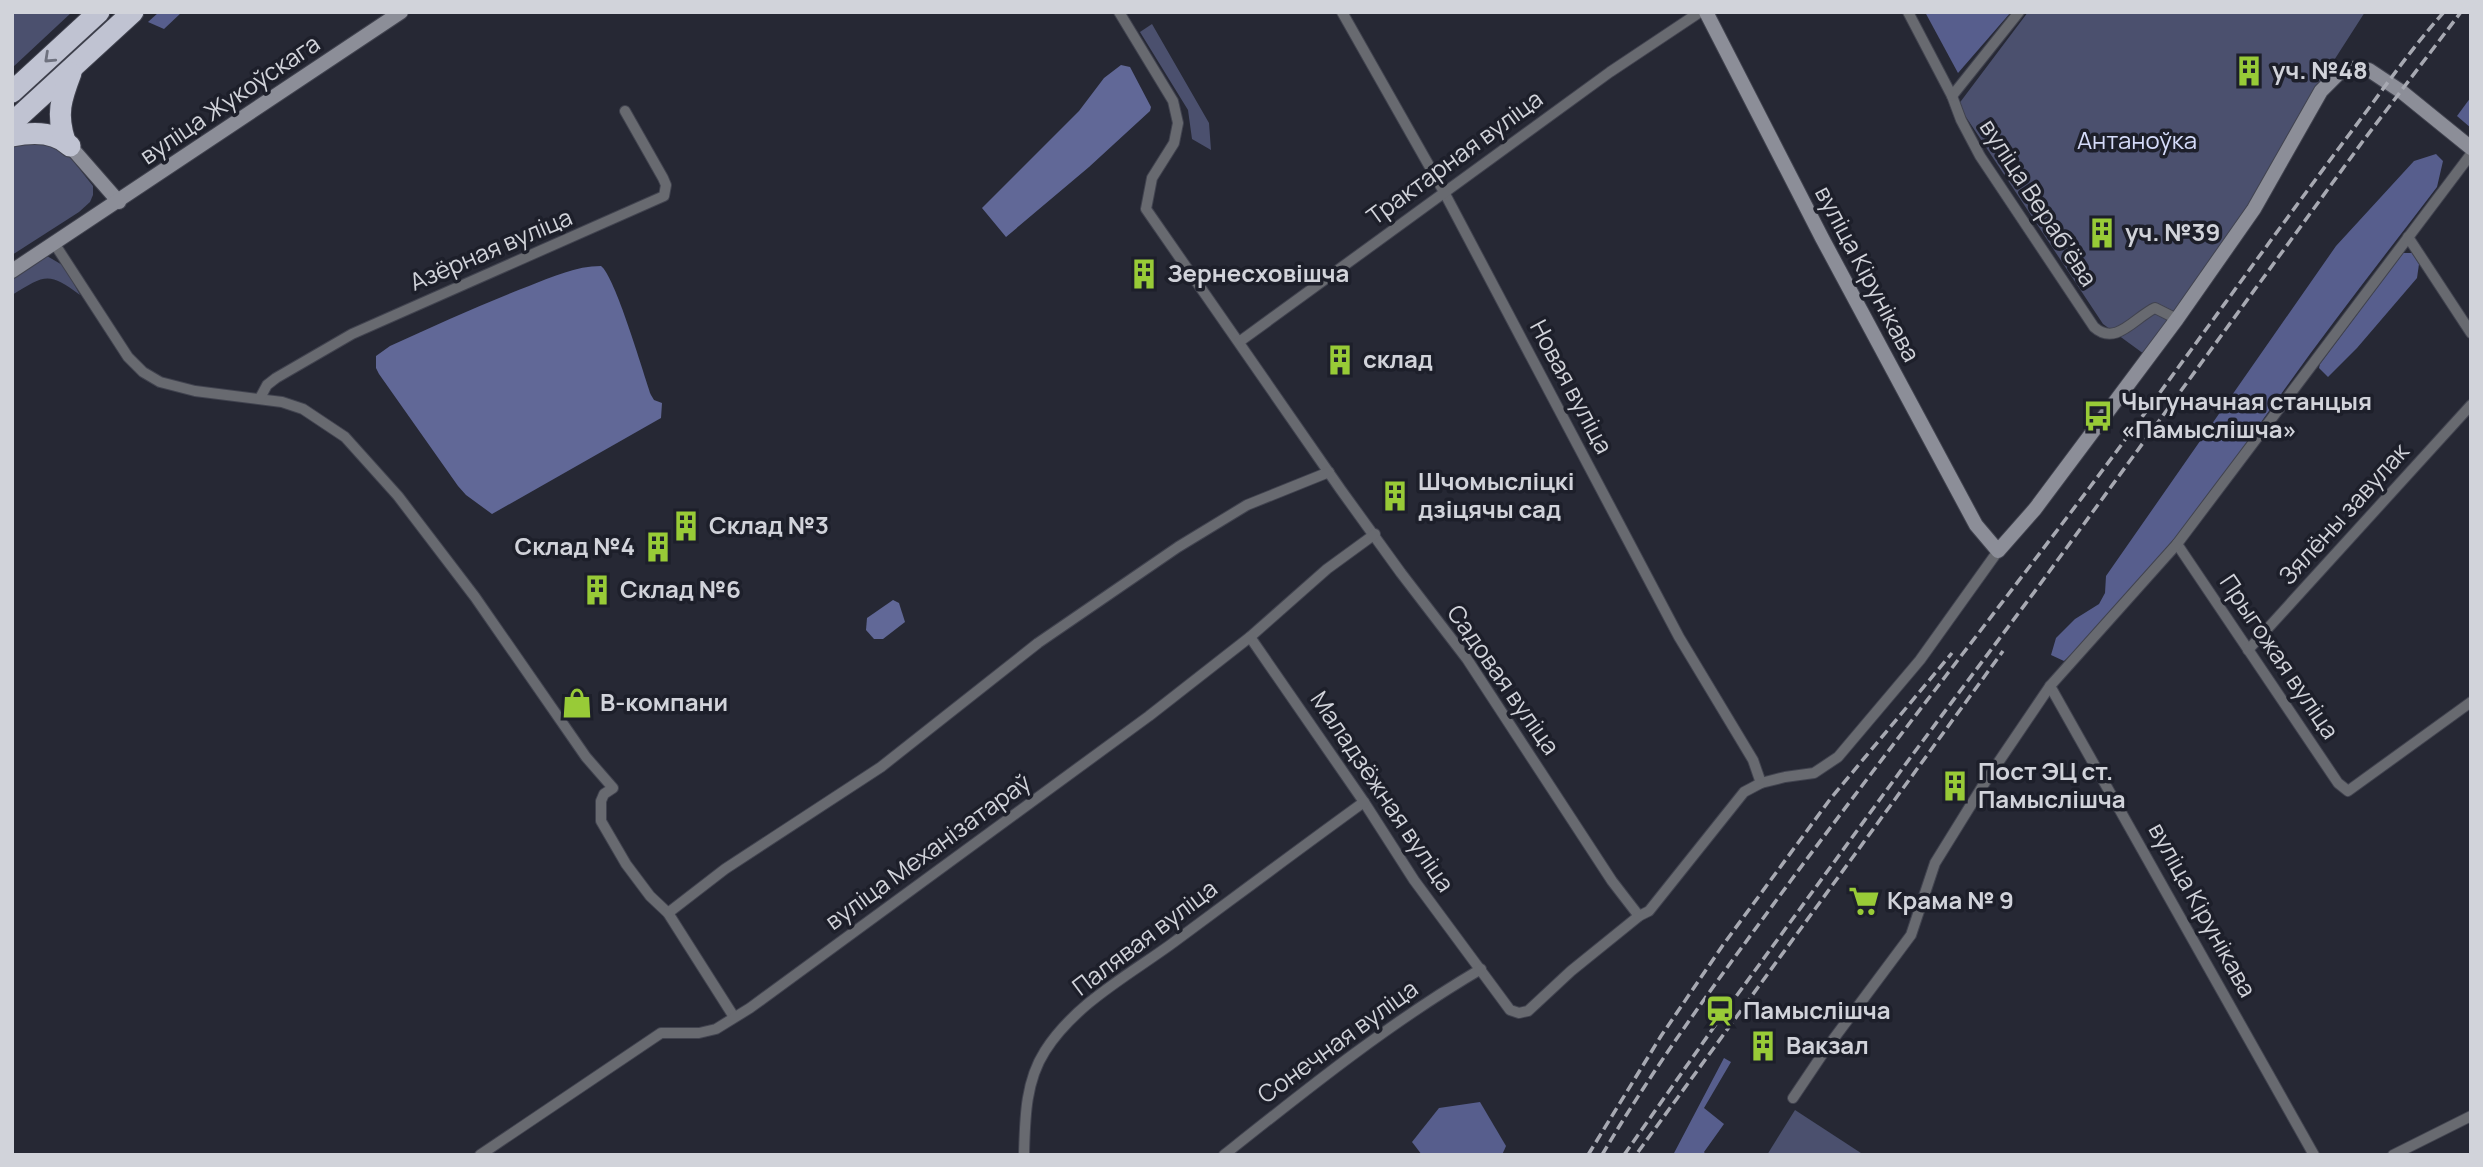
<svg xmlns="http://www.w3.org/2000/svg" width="2483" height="1167" font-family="Manrope,sans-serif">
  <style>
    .green { fill: #4b506e }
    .forest { fill: #575e8d }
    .water { fill: #616897 }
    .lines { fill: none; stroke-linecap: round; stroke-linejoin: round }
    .street-casing { stroke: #41434f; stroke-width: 12 }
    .secondary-casing { stroke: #41434f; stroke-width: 16 }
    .highway-casing { stroke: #41434f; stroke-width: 23 }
    .street { stroke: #686a70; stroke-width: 10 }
    .secondary { stroke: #8c8e98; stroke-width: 14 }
    .highway { stroke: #c0c3d2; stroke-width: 21 }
    .rail { stroke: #a7a9b2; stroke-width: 3.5; stroke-dasharray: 10 5; stroke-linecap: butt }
    .oneway { stroke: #6e717e }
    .labels { text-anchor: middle; stroke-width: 7; stroke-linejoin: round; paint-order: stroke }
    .poi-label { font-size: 24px; font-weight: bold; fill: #d1d3da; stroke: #1d1f2a; text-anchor: start }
    .street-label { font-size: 24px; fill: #d1d3da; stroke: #1d1f2a }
    .park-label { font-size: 24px; fill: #d5dbf9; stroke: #1d1f2a }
  </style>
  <rect width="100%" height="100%" fill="#262834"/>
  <!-- green -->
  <g class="green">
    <path d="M12 12H72L12 68Z"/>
    <path d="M2028 12H2365L2297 118 2247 209 2144 354 2103 324 1958 105Z"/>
    <path d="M1152 24 1209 123 1211 150 1192 139 1188 110 1140 32Z"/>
    <path d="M31 139 63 148 93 186V195L90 202 79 212 12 255V147Z"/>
    <path d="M47 256 64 266 80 295C48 271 45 275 12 295V275Z"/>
    <path d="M1795 1110 1864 1155H1767Z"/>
  </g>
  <!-- forest -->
  <g class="forest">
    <path d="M159 12H182L164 29 148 22Z"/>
    <path d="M1925 12H2011L1958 73Z"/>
    <path d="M2471 97V128L2457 116Z"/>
    <path d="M2436 154 2443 161 2437 187C2386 254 2333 321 2284 390 2218 482 2150 585 2064 661L2051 655 2056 638 2075 619 2099 604 2105 593 2106 576 2336 246 2414 161Z"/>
    <path d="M2403 253H2412L2419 264 2417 278 2357 348 2328 377 2319 368 2320 364Z"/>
    <path d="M1724 1058 1731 1062 1704 1108 1724 1124 1704 1152 1706 1155H1673Z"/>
    <path d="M1480 1102 1506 1146 1502 1155H1422L1412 1142 1439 1108Z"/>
  </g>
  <!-- water -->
  <g class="water">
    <path d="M1121 65 1130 67 1151 107 1150 111 1089 167 1006 237 982 208 1079 111 1104 78Z"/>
    <path d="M601 266C615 276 643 372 651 395L654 400 662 403 661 418 492 514 466 495 458 486 379 374 376 368V356L390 346C436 325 482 304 529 286 552 277 576 266 601 266Z"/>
    <path d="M893 600 899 603 905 622 883 639H874L866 630 867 618Z"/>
  </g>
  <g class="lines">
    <!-- street casing -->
    <g class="street-casing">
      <g id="street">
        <path d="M1119 12 1173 101 1178 123 1174 143 1152 178 1146 209 1341 490 1401 573 1467 659 1612 881 1639 916"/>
        <path d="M1342 12 1444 192 1679 637 1753 760 1761 783"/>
        <path d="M1908 12 1952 96 1961 120 1980 156 2094 327C2116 347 2135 317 2155 308L2177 319"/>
        <path d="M1952 96 2019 12"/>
        <path d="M2408 237 2471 333"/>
        <path d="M54 243 128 357 143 372 160 382 195 391 282 402 303 409 345 437 398 496 475 597 586 757 613 788 604 794 601 801V821L626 864 650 896 668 913 734 1017"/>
        <path d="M1239 342 1610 72 1700 12"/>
        <path d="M260 398 267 385 276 378 352 334 664 196 666 185 663 178 625 111"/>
        <path d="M2177 544 2338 783 2348 791 2471 702"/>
        <path d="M1250 637 1364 802 1414 880 1510 1010 1519 1013 1528 1011 1571 971 1639 916 1649 911 1744 792 1761 783 1785 777 1814 773 1838 757 1920 660 1998 551"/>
        <path d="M2248 650 2471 405"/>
        <path d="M2050 686 2314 1155"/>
        <path d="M668 913 725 869 881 767 1038 643 1178 547 1247 505 1329 472"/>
        <path d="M1793 1098 1826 1049 1911 935 1935 863 1987 779 2050 686 2177 544 2471 154"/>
        <path d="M480 1155 661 1033H699L716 1029 750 1008 1149 716 1250 637 1327 569 1375 534"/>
        <path d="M1024 1155C1025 1120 1025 1082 1045 1051 1074 1005 1127 976 1170 945 1235 897 1299 849 1364 802"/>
        <path d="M1224 1155C1307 1089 1389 1023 1481 969"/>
        <path d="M2393 1155 2471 1116"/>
      </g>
    </g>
    <!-- secondary casing -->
    <g class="secondary-casing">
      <g id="secondary">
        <path d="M1706 12 1822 238 1976 525 1998 551 2035 509 2177 319 2254 209 2321 91 2338 74 2350 68 2369 70 2402 92 2471 148"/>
        <path d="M70 146 119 202"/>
        <path d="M12 271 401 12"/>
      </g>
    </g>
    <!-- highway casing -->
    <g class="highway-casing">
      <g id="highway">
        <path d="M12 92 99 12"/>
        <path d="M12 123 133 12"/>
        <path d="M12 136C31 132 55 131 70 146"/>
        <path d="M65 141C56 114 61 99 71 73"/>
      </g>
    </g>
    <!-- street -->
    <use href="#street" class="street"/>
    <!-- secondary -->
    <use href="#secondary" class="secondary"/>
    <!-- highway -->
    <use href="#highway" class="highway"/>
    <!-- rail -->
    <g class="rail">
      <path d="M1638 1152 2003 651"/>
      <path d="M1588 1155 1661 1036 1723 945 1831 798 1952 653"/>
      <path d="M1602 1155C1659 1058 1726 969 1792 879 1890 747 1991 618 2090 487 2177 371 2261 252 2348 136 2380 94 2409 51 2444 12"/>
      <path d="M1624 1155 1721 1017 1913 754 2038 587 2363 141 2461 12"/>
    </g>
  </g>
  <!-- one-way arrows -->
  <defs><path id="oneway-chevron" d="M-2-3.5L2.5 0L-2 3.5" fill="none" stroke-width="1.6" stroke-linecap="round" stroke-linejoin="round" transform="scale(1.75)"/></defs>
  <use class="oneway" href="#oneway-chevron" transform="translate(49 58) rotate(137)"/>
  <!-- icons -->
  <defs>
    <g id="building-bare" transform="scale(2.415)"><path d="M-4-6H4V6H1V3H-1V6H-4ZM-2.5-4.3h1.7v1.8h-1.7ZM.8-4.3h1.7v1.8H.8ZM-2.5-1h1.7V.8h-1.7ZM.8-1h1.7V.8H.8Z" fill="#98cb37" stroke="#1d1f2a" stroke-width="2.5" paint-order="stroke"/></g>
    <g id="bus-bare" transform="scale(2.415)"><path d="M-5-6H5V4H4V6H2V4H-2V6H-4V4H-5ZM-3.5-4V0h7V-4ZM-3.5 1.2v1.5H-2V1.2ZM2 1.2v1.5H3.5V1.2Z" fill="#98cb37" stroke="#1d1f2a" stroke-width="2.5" paint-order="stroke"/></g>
    <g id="shop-bare" transform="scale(2.415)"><path d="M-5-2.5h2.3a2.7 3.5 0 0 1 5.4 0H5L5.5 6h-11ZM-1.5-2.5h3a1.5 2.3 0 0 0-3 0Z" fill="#98cb37" stroke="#1d1f2a" stroke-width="2.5" paint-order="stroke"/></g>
    <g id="supermarket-bare" transform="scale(2.415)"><path d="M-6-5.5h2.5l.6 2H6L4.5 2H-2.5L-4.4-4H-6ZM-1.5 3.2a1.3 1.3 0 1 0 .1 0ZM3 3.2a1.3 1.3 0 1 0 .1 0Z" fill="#98cb37" stroke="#1d1f2a" stroke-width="2.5" paint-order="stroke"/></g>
    <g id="station-bare" transform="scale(2.415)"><path d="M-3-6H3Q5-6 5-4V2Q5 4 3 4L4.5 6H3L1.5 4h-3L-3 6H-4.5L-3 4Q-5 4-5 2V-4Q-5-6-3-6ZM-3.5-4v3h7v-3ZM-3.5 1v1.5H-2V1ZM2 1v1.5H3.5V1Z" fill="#98cb37" stroke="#1d1f2a" stroke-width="2.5" paint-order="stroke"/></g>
  </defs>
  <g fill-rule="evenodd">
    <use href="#building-bare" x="2249" y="71"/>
    <use href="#building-bare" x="2102" y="233"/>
    <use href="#building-bare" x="1144" y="274"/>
    <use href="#building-bare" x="1340" y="360"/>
    <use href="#bus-bare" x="2098" y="416"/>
    <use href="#building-bare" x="1395" y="496"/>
    <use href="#building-bare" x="686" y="526"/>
    <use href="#building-bare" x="658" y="547"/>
    <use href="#building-bare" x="597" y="590"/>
    <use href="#shop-bare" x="577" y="703"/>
    <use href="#building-bare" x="1955" y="786"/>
    <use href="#supermarket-bare" x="1864" y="901"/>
    <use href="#station-bare" x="1720" y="1011"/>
    <use href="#building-bare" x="1763" y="1046"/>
  </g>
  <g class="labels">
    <!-- poi labels -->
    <g class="poi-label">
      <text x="2272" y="79">уч. №48</text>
      <text x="2125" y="241">уч. №39</text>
      <text x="1167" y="282">Зернесховішча</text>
      <text x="1363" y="368">склад</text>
      <text x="2121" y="410">Чыгуначная станцыя<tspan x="2121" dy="28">«Памыслішча»</tspan></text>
      <text x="1418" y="490">Шчомысліцкі<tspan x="1418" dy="28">дзіцячы сад</tspan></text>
      <text x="709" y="534">Склад №3</text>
      <text x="635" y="555" text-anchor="end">Склад №4</text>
      <text x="620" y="598">Склад №6</text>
      <text x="600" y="711">В-компани</text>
      <text x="1978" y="780">Пост ЭЦ ст.<tspan x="1978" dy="28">Памыслішча</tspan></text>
      <text x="1887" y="909">Крама № 9</text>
      <text x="1743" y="1019">Памыслішча</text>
      <text x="1786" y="1054">Вакзал</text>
    </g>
    <!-- street labels -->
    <g class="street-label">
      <text transform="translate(230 100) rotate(-34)" y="8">вуліца Жукоўскага</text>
      <text transform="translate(1455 158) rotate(-36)" y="8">Трактарная вуліца</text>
      <text transform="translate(2038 203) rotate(57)" y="8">вуліца Верабʼёва</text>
      <text transform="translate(491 250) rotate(-23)" y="8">Азёрная вуліца</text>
      <text transform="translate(1867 274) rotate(62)" y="8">вуліца Кірунікава</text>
      <text transform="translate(1571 387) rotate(62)" y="8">Новая вуліца</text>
      <text transform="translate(2344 514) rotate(-48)" y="8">Зялёны завулак</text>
      <text transform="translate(2279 657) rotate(56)" y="8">Прыгожая вуліца</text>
      <text transform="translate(1503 680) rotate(55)" y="8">Садовая вуліца</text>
      <text transform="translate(1382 792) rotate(56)" y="8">Маладзёжная вуліца</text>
      <text transform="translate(928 852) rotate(-36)" y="8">вуліца Механізатараў</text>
      <text transform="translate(2202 910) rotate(61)" y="8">вуліца Кірунікава</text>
      <text transform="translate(1145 938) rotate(-37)" y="8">Палявая вуліца</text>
      <text transform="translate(1338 1042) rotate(-36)" y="8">Сонечная вуліца</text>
    </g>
    <!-- park labels -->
    <g class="park-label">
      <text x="2137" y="149">Антаноўка</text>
    </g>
  </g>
  <!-- border -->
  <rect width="2483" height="1167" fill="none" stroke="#d1d3da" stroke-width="28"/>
</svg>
